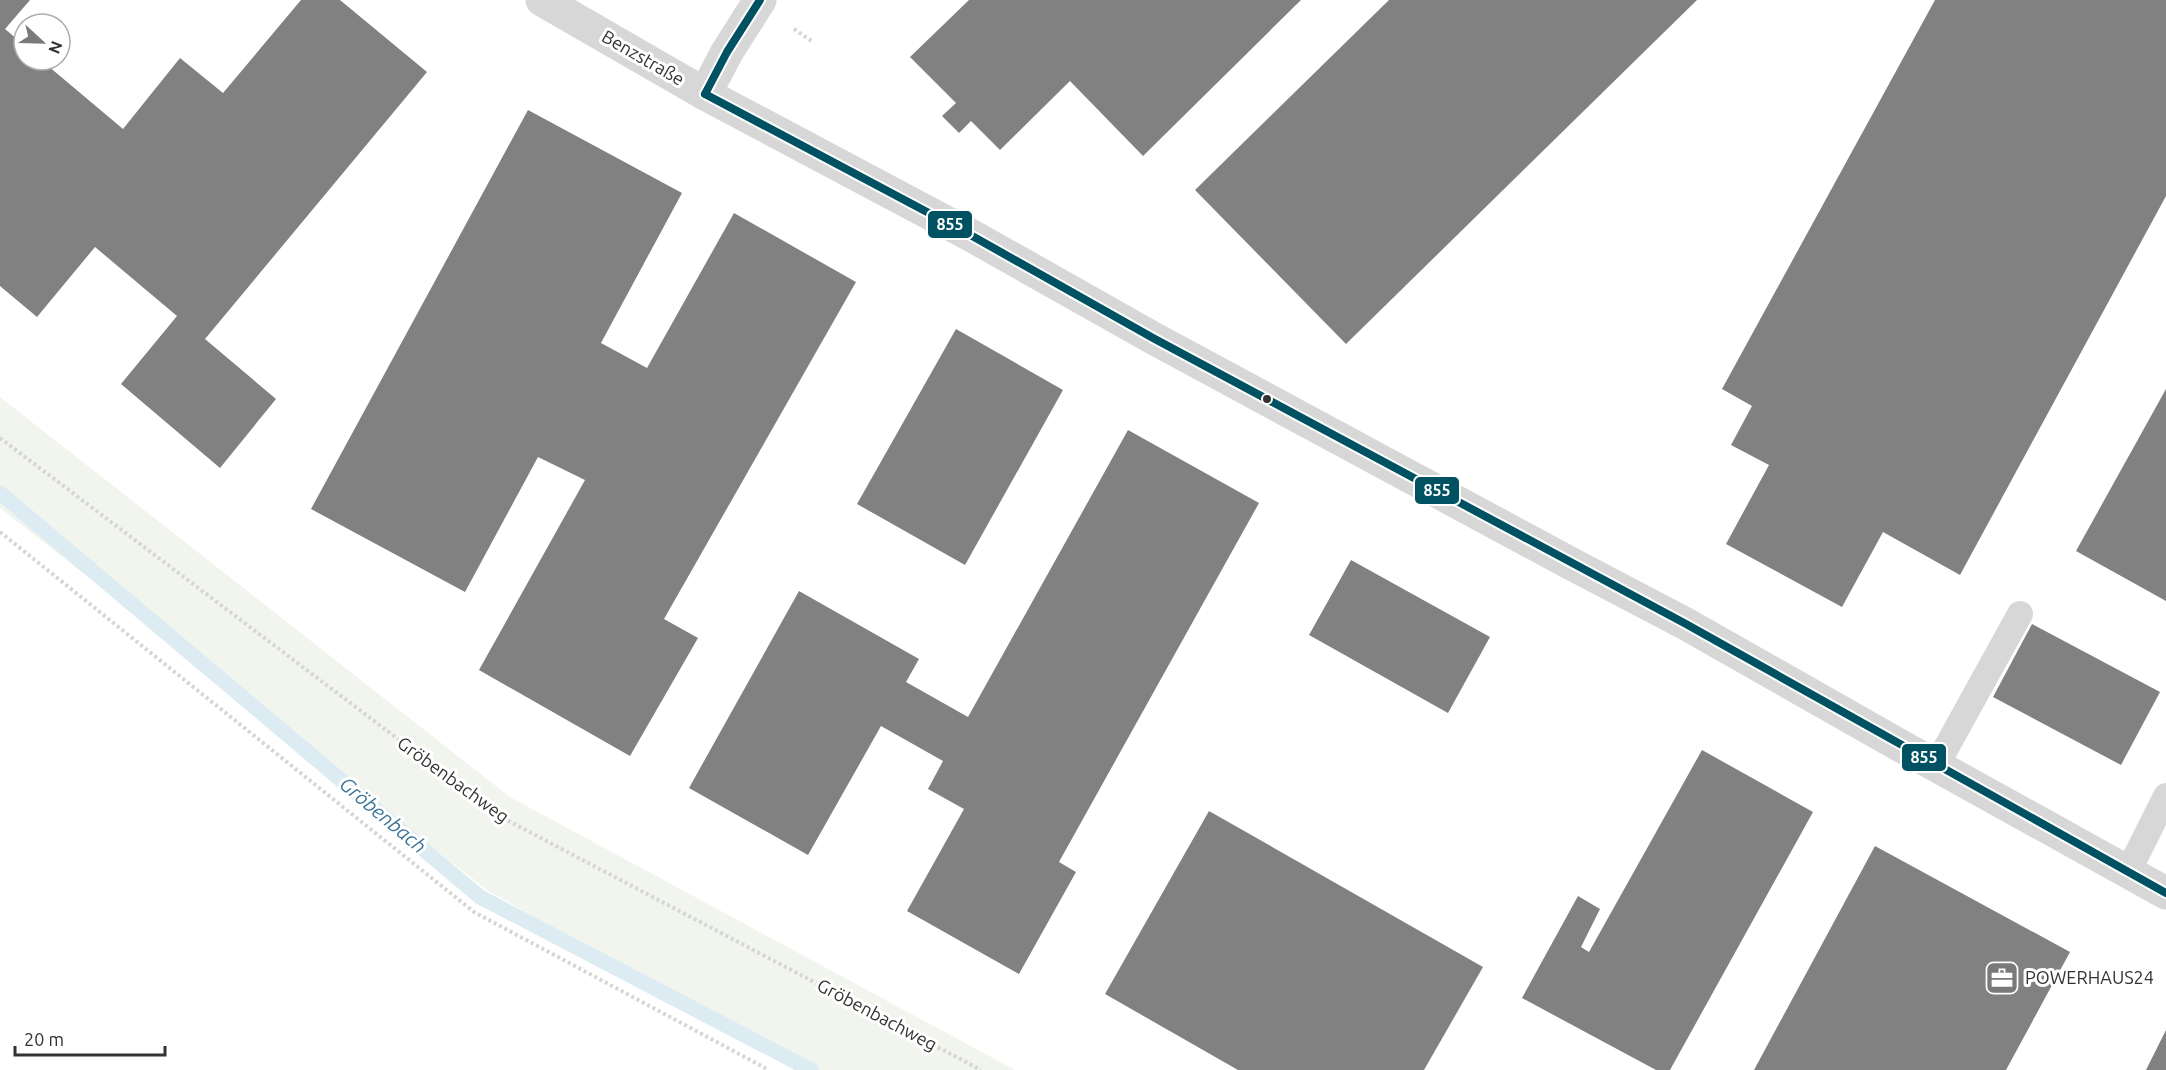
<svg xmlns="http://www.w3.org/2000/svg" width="2166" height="1070" font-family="Ubuntu,sans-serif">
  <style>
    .green { fill: #f1f5ed }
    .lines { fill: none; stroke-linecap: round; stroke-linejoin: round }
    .stream { stroke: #ddebf3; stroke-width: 15 }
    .building { fill: #818181 }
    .path { stroke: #d6d6d6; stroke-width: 4; stroke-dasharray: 3 3; stroke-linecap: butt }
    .service { stroke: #d7d7d7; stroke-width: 26 }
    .minor { stroke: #d7d7d7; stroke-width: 33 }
    .tertiary { stroke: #d7d7d7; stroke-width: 33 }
    .bus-1-casing { stroke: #fff; stroke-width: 12 }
    .bus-1 { stroke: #005262; stroke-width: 8 }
    .bus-dot { fill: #333; stroke: #fff; stroke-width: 2 }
    .labels { text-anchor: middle; stroke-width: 6; stroke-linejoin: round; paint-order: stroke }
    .street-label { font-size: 18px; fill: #333; stroke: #fff }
    .poi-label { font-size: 18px; fill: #333; stroke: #fff; text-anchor: start }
    .water-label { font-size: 20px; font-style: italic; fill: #3f7597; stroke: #fff }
    .line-badge { stroke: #fff; stroke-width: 2 }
    .badge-label { font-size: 16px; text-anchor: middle; font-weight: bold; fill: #fff }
  </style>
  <rect width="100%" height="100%" fill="#fff"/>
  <!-- green -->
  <path class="green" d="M0 397 510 797 1015 1070H804L487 890 0 508Z"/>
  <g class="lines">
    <!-- stream -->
    <path class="stream" d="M0 493 480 897 811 1070"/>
  </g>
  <!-- building -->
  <g class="building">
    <path d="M0 0H30L5 29 24 45V60H41L123 129 180 58 223 93 301 0H340L427 72 205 339 276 399 220 468 121 384 177 316 95 247 37 317 0 286Z"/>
    <path d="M969 0H1301L1143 156 1070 81 1000 150 971 121 959 133 942 116 956 103 910 57Z"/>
    <path d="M1389 0H1697L1346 344 1195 190Z"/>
    <path d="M1935 0H2166V196L1960 575 1883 532 1842 607 1726 544 1769 465 1731 445 1752 406 1722 389Z"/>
    <path d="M528 110 682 193 601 343 647 368 734 213 856 282 664 619 698 638 630 756 479 670 585 480 538 457 465 592 311 509Z"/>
    <path d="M956 329 1063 390 965 565 857 504Z"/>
    <path d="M2166 389V601L2076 551Z"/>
    <path d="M1128 430 1259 503 1059 862 1076 872 1019 974 907 911 964 809 928 789 943 761 881 726 808 855 689 788 799 591 919 659 906 682 968 717Z"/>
    <path d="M1351 560 1490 637 1448 713 1309 635Z"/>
    <path d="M2032 624 2160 692 2121 765 1993 697Z"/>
    <path d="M1702 750 1813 812 1670 1070H1656L1522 998 1578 896 1600 909 1581 947 1589 952Z"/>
    <path d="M1209 811 1483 967 1424 1070H1238L1105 994Z"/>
    <path d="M1875 846 2070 952 2006 1070H1754Z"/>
    <path d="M2166 1030V1070H2146Z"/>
  </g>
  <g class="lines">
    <!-- path -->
    <g class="path">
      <path d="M794 29 813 42"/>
      <path d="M0 438 501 817 981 1070"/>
      <path d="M0 532 474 912 769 1070"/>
    </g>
    <!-- service -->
    <g class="service">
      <path d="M1936 766 2020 614"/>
      <path d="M2128 872 2166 796"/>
    </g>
    <!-- minor -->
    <path class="minor" d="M705 94 727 52 760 0"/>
    <!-- tertiary -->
    <path class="tertiary" d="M542 0 705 94 974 237 1153 338 1566 561 1686 624 1908 750 2166 893"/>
    <!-- bus-1 casing -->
    <g class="bus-1-casing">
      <g id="bus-1">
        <path d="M705 94 974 237 1153 338 1686 624 2166 893"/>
        <path d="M705 94 727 52 760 0"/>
      </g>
    </g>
    <!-- bus-1 -->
    <use href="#bus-1" class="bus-1"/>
  </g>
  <!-- icons -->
  <defs>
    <g id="office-square" transform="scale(1.725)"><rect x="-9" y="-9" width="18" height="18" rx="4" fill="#7a7a7a" stroke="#fff"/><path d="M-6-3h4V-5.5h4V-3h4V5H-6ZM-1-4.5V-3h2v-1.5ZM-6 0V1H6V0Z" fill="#fff"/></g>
  </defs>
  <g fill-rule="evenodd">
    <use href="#office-square" x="2002" y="978"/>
  </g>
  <!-- markers -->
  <circle class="bus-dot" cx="1267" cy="399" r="5"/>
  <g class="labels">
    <!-- street labels -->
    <g class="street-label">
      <text transform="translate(643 58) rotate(30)" y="6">Benzstraße</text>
      <text transform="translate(453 780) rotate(36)" y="6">Gröbenbachweg</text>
      <text transform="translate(877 1015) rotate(28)" y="6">Gröbenbachweg</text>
    </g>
    <!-- poi labels -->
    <g class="poi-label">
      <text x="2025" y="984">POWERHAUS24</text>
    </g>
    <!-- water labels -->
    <g class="water-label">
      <text transform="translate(383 815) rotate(40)" y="7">Gröbenbach</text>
    </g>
  </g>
  <g class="line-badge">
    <rect x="927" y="210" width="46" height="29" rx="6" fill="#005262"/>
    <rect x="1414" y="476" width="46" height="29" rx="6" fill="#005262"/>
    <rect x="1901" y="743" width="46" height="29" rx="6" fill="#005262"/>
  </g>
  <g class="badge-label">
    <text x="950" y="230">855</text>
    <text x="1437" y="496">855</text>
    <text x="1924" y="763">855</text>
  </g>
  <!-- north arrow -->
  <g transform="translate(42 42) rotate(112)"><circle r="28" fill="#ffffff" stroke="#adadad" stroke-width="1.5"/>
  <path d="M0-4.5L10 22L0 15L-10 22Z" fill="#7a7a7a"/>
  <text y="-9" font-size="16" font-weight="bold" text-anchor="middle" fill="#333333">N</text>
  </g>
  <!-- scale -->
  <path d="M15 1046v9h150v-9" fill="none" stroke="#333333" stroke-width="3"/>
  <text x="24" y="1046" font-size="18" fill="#333333" stroke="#ffffff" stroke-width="4.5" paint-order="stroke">20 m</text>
</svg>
